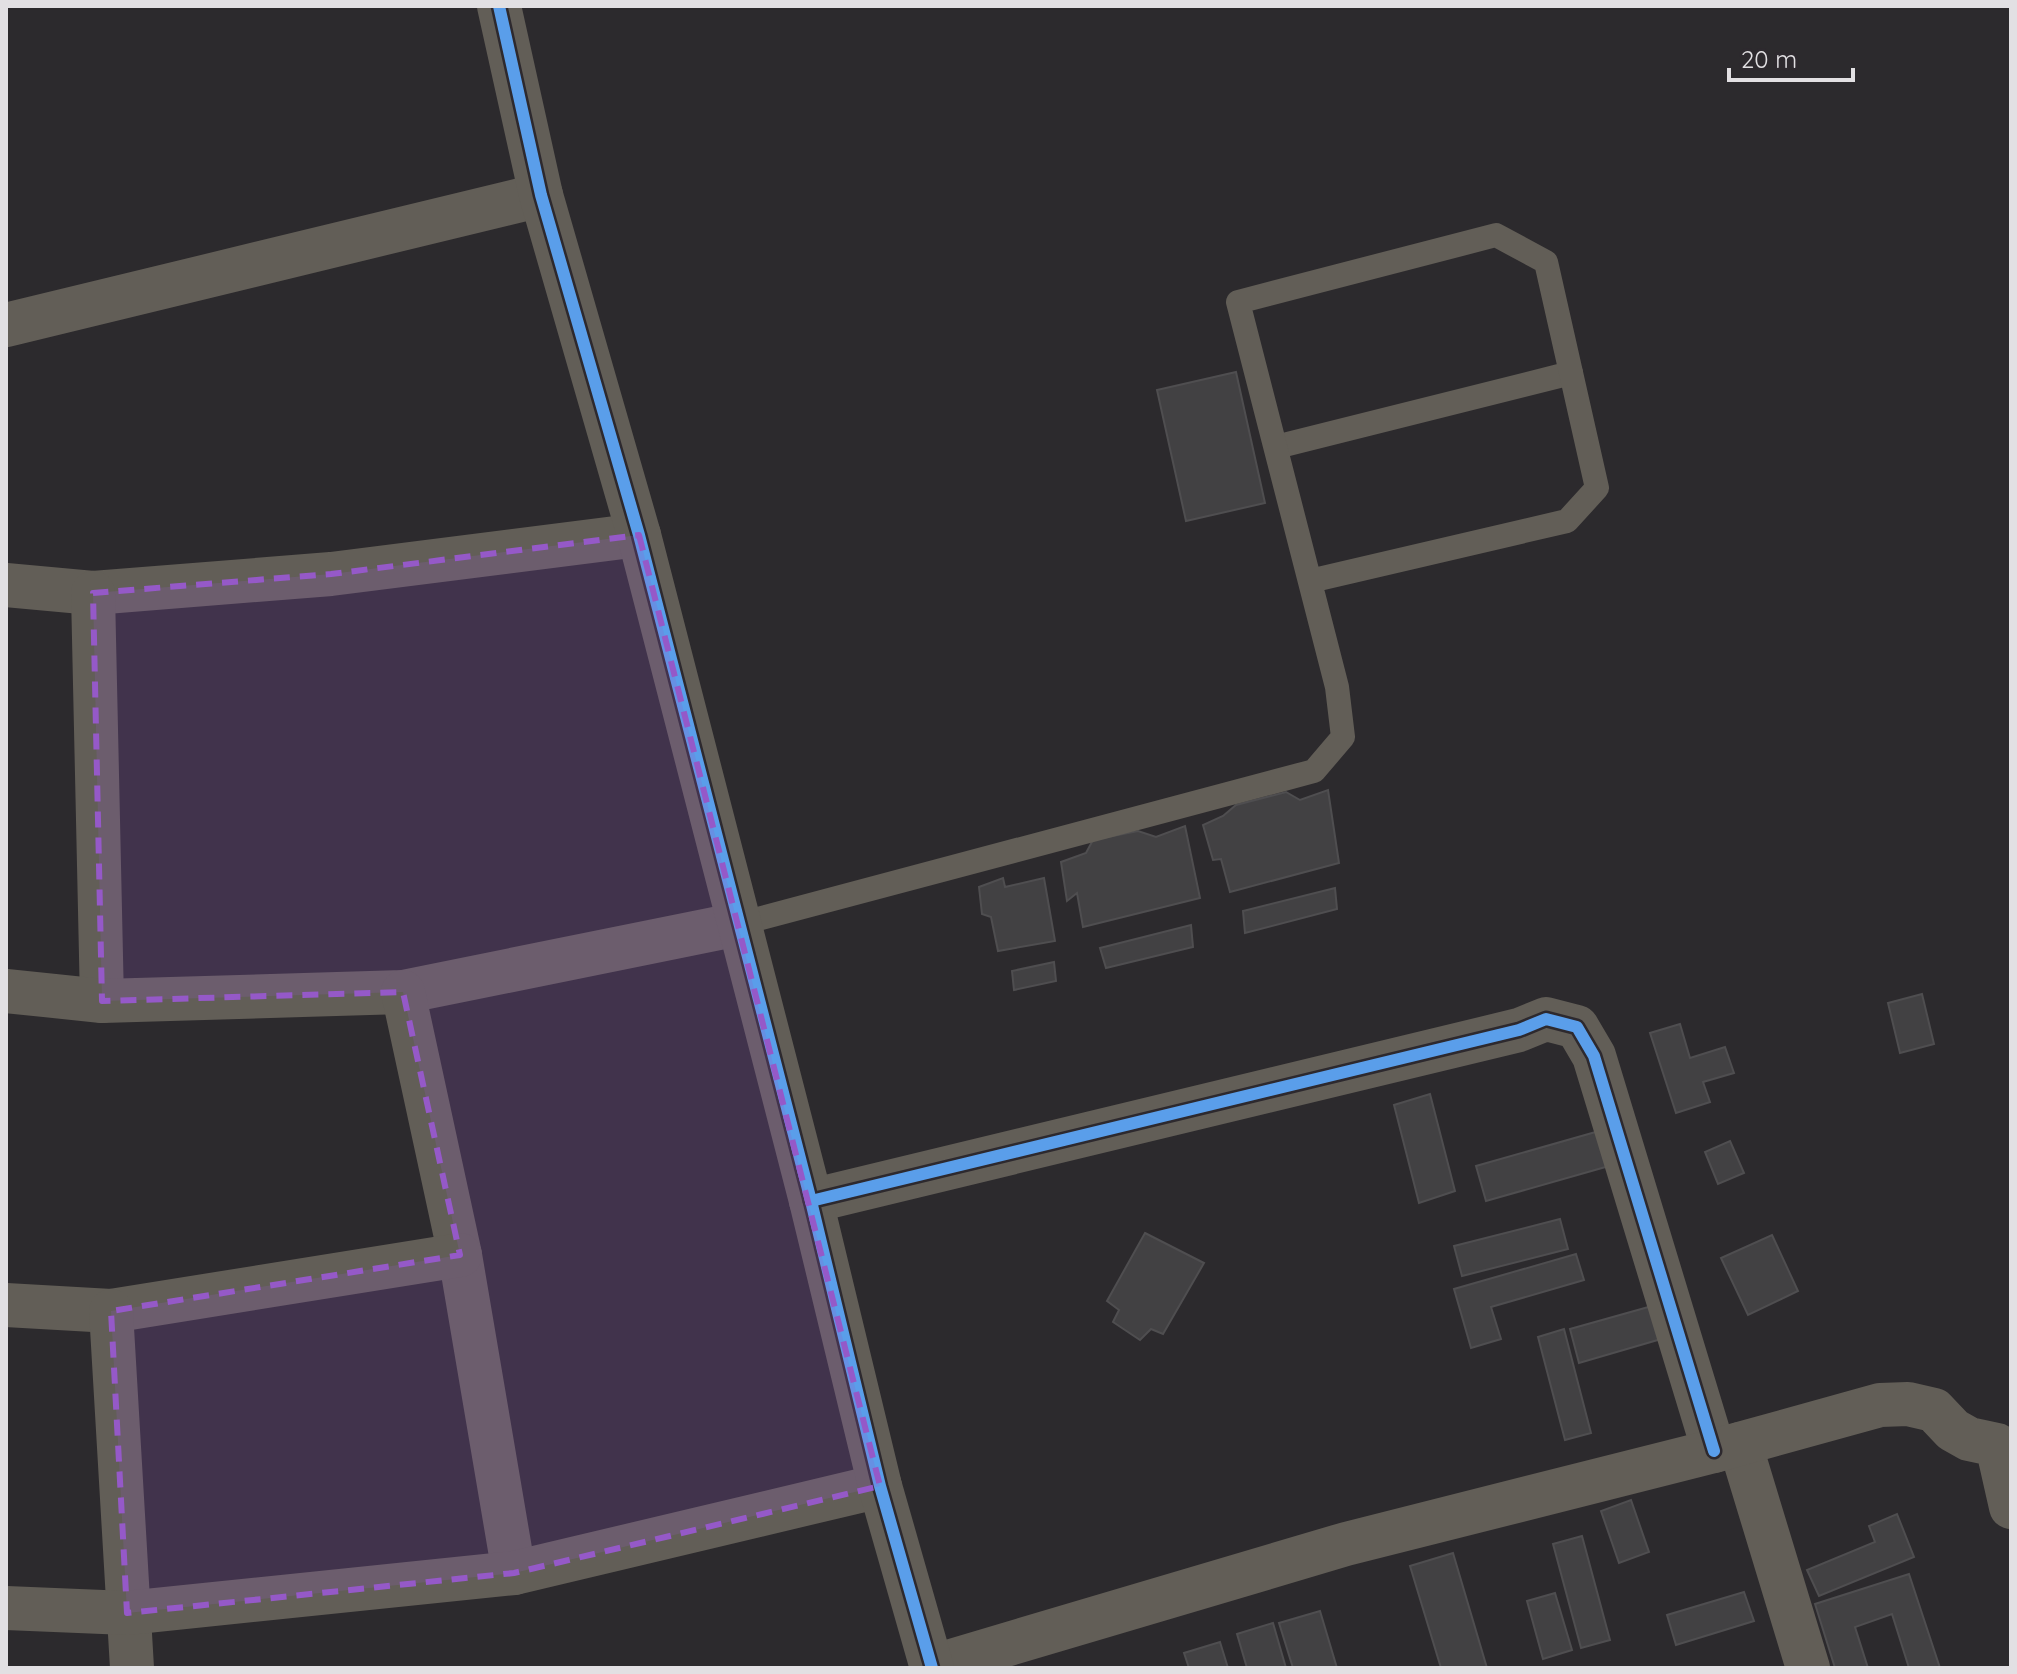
<svg xmlns="http://www.w3.org/2000/svg" width="2017" height="1674" font-family="Quicksand,sans-serif">
  <style>
    .building { fill: #424143; stroke: #4f4e50; stroke-width: 2 }
    .lines { fill: none; stroke-linecap: round; stroke-linejoin: round }
    .service { stroke: #625e57; stroke-width: 24 }
    .minor { stroke: #625e57; stroke-width: 44 }
    .tertiary { stroke: #625e57; stroke-width: 44 }
    .cycleway-casing { stroke: #2d292e; stroke-width: 17 }
    .cycleway { stroke: #5a9eea; stroke-width: 12 }
    .marked { fill: #9559c8; fill-opacity: 0.2; stroke: #9559c8; stroke-width: 6; stroke-dasharray: 16 10; stroke-linejoin: round }
  </style>
  <rect width="100%" height="100%" fill="#2c2a2d"/>
  <!-- building -->
  <g class="building">
    <path d="M1236 372 1265 503 1186 521 1157 390Z"/>
    <path d="M1328 790 1339 863 1230 892 1221 859 1213 860 1203 825 1223 816 1236 805 1286 792 1300 800Z"/>
    <path d="M1185 826 1200 898 1083 927 1077 893 1067 901 1061 862 1086 853 1093 840 1138 831 1156 837Z"/>
    <path d="M1003 878 1005 887 1044 878 1055 941 998 951 991 917 982 914 979 887Z"/>
    <path d="M1335 888 1337 909 1245 933 1243 911Z"/>
    <path d="M1191 925 1193 947 1106 968 1100 948Z"/>
    <path d="M1054 962 1056 981 1014 990 1012 971Z"/>
    <path d="M1922 994 1934 1044 1900 1053 1888 1003Z"/>
    <path d="M1680 1024 1690 1058 1725 1047 1734 1073 1703 1082 1710 1102 1676 1113 1650 1033Z"/>
    <path d="M1430 1094 1455 1191 1419 1203 1394 1105Z"/>
    <path d="M1599 1131 1609 1166 1486 1201 1476 1166Z"/>
    <path d="M1730 1141 1744 1173 1718 1184 1705 1152Z"/>
    <path d="M1560 1219 1568 1249 1462 1276 1454 1246Z"/>
    <path d="M1145 1233 1204 1263 1163 1334 1151 1329 1140 1340 1113 1322 1119 1310 1107 1301Z"/>
    <path d="M1772 1235 1798 1291 1748 1315 1721 1258Z"/>
    <path d="M1576 1254 1584 1280 1491 1307 1501 1339 1471 1348 1454 1289Z"/>
    <path d="M1659 1304 1668 1337 1579 1363 1570 1329Z"/>
    <path d="M1564 1329 1591 1433 1565 1440 1538 1337Z"/>
    <path d="M1631 1500 1649 1552 1619 1563 1601 1511Z"/>
    <path d="M1897 1514 1914 1557 1819 1596 1807 1570 1875 1542 1869 1526Z"/>
    <path d="M1582 1536 1610 1640 1581 1648 1553 1544Z"/>
    <path d="M1453 1553 1487 1668H1441L1410 1566Z"/>
    <path d="M1909 1574 1940 1668H1909L1892 1614 1855 1627 1868 1668H1835L1815 1604Z"/>
    <path d="M1744 1592 1754 1621 1676 1645 1667 1615Z"/>
    <path d="M1555 1593 1572 1650 1543 1659 1527 1601Z"/>
    <path d="M1320 1611 1337 1668H1293L1279 1623Z"/>
    <path d="M1273 1623 1286 1668H1247L1237 1634Z"/>
    <path d="M1220 1642 1228 1668H1189L1184 1653Z"/>
  </g>
  <g class="lines">
    <!-- service -->
    <g class="service">
      <path d="M1276 447 1571 373"/>
      <path d="M739 924 1314 771 1343 737 1337 687 1238 302 1496 235 1546 262 1597 488 1567 521 1310 581"/>
    </g>
    <!-- minor -->
    <g class="minor">
      <path d="M6 325 541 195"/>
      <path d="M6 585 93 593 331 574 639 535"/>
      <path d="M93 593 102 1001"/>
      <path d="M6 991 102 1001 403 992 739 924"/>
      <path d="M403 992 460 1255 514 1573"/>
      <path d="M811 1201 1519 1030 1546 1019 1577 1027 1594 1056 1714 1451"/>
      <path d="M6 1305 111 1311 460 1255"/>
      <path d="M111 1311 132 1668"/>
      <path d="M1740 1444 1808 1668"/>
      <path d="M6 1608 127 1613 514 1573 880 1486"/>
      <path d="M931 1667 1346 1544 1714 1451 1880 1405 1908 1404 1934 1410 1953 1430 1969 1439 1997 1445 2011 1507"/>
    </g>
    <!-- tertiary -->
    <path class="tertiary" d="M499 6 541 195 639 535 811 1201 880 1486 932 1668"/>
    <!-- cycleway casing -->
    <g class="cycleway-casing">
      <g id="cycleway">
        <path d="M499 6 541 195 639 535 811 1201 880 1486 932 1668"/>
        <path d="M811 1201 1519 1030 1546 1019 1577 1027 1594 1056 1714 1451"/>
      </g>
    </g>
    <!-- cycleway -->
    <use href="#cycleway" class="cycleway"/>
  </g>
  <!-- marked area -->
  <path class="marked" d="M639 535 880 1486 514 1573 127 1613 111 1311 460 1255 403 992 102 1001 93 593 331 574Z"/>
  <!-- border -->
  <rect width="2017" height="1674" fill="none" stroke="#e2e0e3" stroke-width="16"/>
  <!-- scale -->
  <path d="M1729 68v12h124v-12" fill="none" stroke="#e2e0e3" stroke-width="4"/>
  <text x="1741" y="68" font-size="24" fill="#e2e0e3" stroke="#2d292e" stroke-width="6" paint-order="stroke">20 m</text>
</svg>
